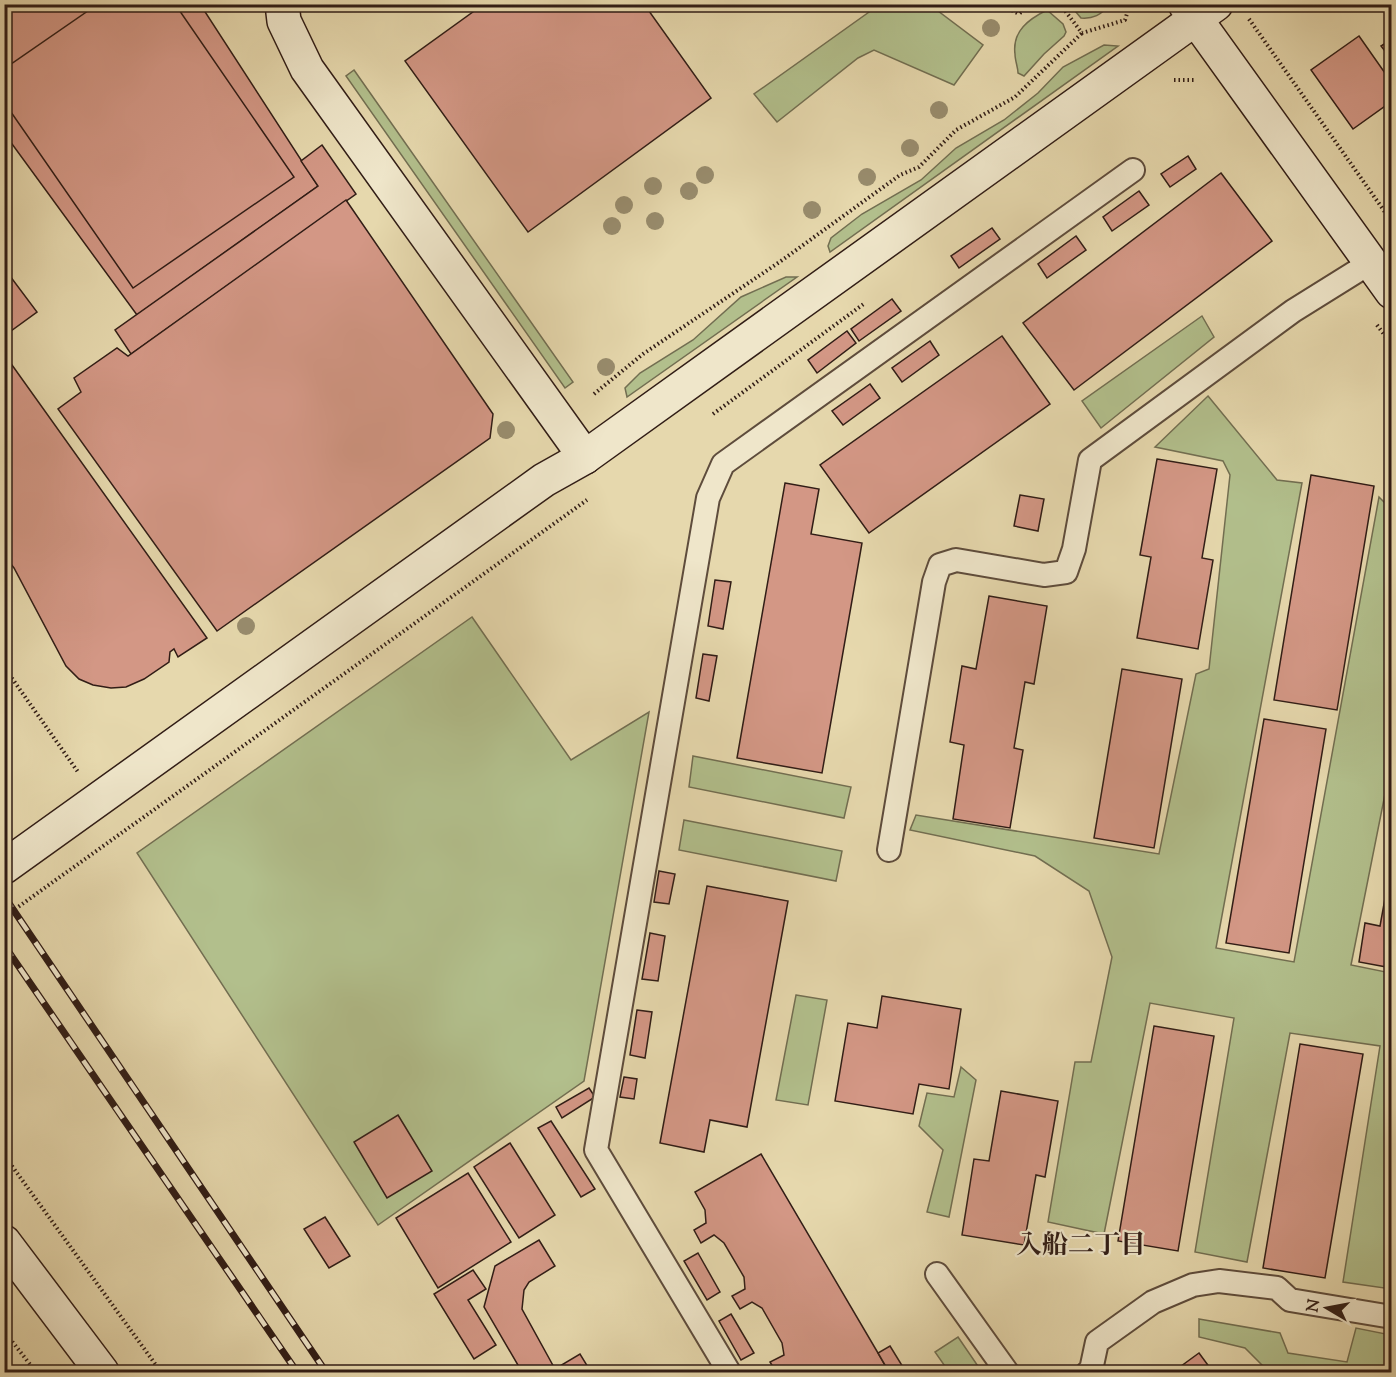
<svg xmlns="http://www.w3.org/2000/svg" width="1396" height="1377" font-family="'Sorts Mill Goudy','Noto Serif JP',serif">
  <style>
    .green { fill: #b2bf8c; stroke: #726e51; stroke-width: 1.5 }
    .building { fill: #d39785; stroke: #311d16; stroke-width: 1.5 }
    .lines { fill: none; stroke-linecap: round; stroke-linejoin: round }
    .lane-casing { stroke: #5e4c3c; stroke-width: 26 }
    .secondary-casing { stroke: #311d16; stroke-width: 36 }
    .path { stroke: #311d16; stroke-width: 4; stroke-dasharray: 1.5 3; stroke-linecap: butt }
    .lane { stroke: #efe6ca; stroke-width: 22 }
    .secondary { stroke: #efe6ca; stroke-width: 33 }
    .rail-casing { stroke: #311d16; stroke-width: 7 }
    .rail { stroke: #efe6ca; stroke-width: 4.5; stroke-dasharray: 14; stroke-linecap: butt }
    .tree { fill: #988c6d }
    .labels { text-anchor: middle; stroke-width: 4.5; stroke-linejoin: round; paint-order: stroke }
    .neighbourhood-label { font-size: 26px; font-weight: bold; fill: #311d16; stroke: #efe6ca }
  </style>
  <rect width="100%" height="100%" fill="#e6d8ad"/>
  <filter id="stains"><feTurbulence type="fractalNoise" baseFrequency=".00333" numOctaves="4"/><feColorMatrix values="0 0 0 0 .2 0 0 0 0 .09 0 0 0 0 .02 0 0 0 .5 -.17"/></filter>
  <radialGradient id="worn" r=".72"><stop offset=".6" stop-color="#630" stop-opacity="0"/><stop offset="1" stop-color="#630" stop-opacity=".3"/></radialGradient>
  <!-- green -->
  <g class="green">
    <path d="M879 5H930L983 45 954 85 874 50 858 58 777 122 754 94Z"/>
    <path d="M1070 5H1107C1103 15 1092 19 1081 18Z"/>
    <path d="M1047 10 1063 24 1066 32 1064 36 1044 54 1024 76 1018 73C1018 67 1015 61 1015 54 1012 31 1029 19 1047 10Z"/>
    <path d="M1104 45 1118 46 830 252 828 246 831 238 862 214 921 180 956 148 1004 120 1038 93 1063 67Z"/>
    <path d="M354 70 573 382 565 388 346 76Z"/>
    <path d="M786 277H797L627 397 625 388 640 373 693 340 741 297Z"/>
    <path d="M1202 316 1214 337 1101 428 1082 401Z"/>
    <path d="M1208 396 1277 480 1302 483 1216 948 1294 962 1379 497 1391 509V764L1351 965 1391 973V1289L1343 1282 1380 1046 1290 1033 1247 1262 1195 1252 1234 1018 1150 1003 1104 1234 1048 1222 1075 1062H1091L1112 957 1089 891 1035 856 910 830 916 815 1159 854 1196 674 1209 669 1230 475 1223 461 1155 447Z"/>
    <path d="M472 617 571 760 649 712 584 1081 378 1225 137 853Z"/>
    <path d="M693 756 851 787 844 818 689 787Z"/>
    <path d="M684 820 842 851 836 881 679 850Z"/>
    <path d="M796 995 827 1000 808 1105 776 1100Z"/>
    <path d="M961 1067 976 1080 949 1217 927 1212 943 1150 919 1126 927 1093 954 1097Z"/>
    <path d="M1199 1319 1280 1333 1288 1353 1347 1362 1356 1328 1391 1335V1372H1281L1266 1369 1245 1348 1199 1337Z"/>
    <path d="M958 1337 982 1372H949L935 1352Z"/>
  </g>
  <!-- building -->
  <g class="building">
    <path d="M4 4H200L318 186 137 315 4 133Z"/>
    <path d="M98 4H175L294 177 133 288 4 102V69Z"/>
    <path d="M484 4H644L711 98 528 232 405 61Z"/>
    <path d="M1359 36 1392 83V101L1353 129 1311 70Z"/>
    <path d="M1392 39V60L1381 46Z"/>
    <path d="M322 145 356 194 131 354 115 330 318 186 301 161Z"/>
    <path d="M1188 156 1196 169 1170 187 1161 174Z"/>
    <path d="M1221 173 1272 241 1074 390 1023 323Z"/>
    <path d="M1139 191 1149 205 1112 231 1103 217Z"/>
    <path d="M346 200 493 414 490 438 217 631 58 409 81 392 74 378 117 348 128 356Z"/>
    <path d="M992 228 1000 239 959 268 951 256Z"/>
    <path d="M1076 236 1086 250 1047 278 1038 264Z"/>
    <path d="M4 268 37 312 4 336Z"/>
    <path d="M892 299 901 311 859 341 851 329Z"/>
    <path d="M847 331 856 343 817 373 808 360Z"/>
    <path d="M1002 336 1050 404 869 533 820 465Z"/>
    <path d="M930 341 939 355 902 382 892 368Z"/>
    <path d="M7 358 207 638 178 657 174 649 170 652 169 662 144 679 126 687 111 688 93 685 79 679 66 666 14 568 4 555V359Z"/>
    <path d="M870 384 880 398 843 425 832 411Z"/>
    <path d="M1157 459 1217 469 1202 558 1213 560 1198 649 1137 638 1151 557 1140 555Z"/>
    <path d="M1311 475 1374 486 1337 710 1274 700Z"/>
    <path d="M785 483 819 489 811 534 862 543 822 773 737 758Z"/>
    <path d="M1020 495 1044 499 1038 531 1014 526Z"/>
    <path d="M715 580 731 582 723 629 708 626Z"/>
    <path d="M989 596 1047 606 1034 684 1025 682 1014 748 1023 750 1010 828 953 819 964 745 950 742 962 666 976 669Z"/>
    <path d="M703 654 717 656 709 701 696 698Z"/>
    <path d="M1122 669 1182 679 1154 848 1094 838Z"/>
    <path d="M1264 719 1326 729 1289 953 1226 943Z"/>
    <path d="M1392 860V968L1359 962 1365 923 1380 926Z"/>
    <path d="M659 871 675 874 669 904 654 902Z"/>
    <path d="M707 886 788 901 747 1127 710 1120 704 1152 660 1143Z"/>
    <path d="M650 933 665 936 658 981 642 979Z"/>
    <path d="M882 996 961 1009 949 1089 919 1084 913 1114 835 1101 848 1023 877 1028Z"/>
    <path d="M637 1010 652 1012 645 1058 630 1055Z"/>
    <path d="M1154 1026 1214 1036 1178 1251 1118 1241Z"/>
    <path d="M1300 1044 1363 1054 1325 1278 1263 1268Z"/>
    <path d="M624 1077 637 1079 634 1099 620 1097Z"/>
    <path d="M589 1088 595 1097 562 1118 556 1107Z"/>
    <path d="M1001 1091 1058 1101 1045 1177 1036 1175 1024 1245 962 1235 974 1159 989 1161Z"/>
    <path d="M398 1115 432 1171 387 1198 354 1142Z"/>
    <path d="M551 1121 595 1189 581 1197 538 1128Z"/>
    <path d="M510 1143 555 1215 519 1238 474 1167Z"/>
    <path d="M761 1154 878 1353 889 1372H797L791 1368 783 1372H776L770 1362 784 1355 782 1343 762 1308 752 1302 740 1309 732 1296 745 1289 744 1277 724 1243 714 1235 701 1243 694 1230 706 1223 705 1210 695 1192Z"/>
    <path d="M468 1173 511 1242 438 1288 396 1218Z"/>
    <path d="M325 1217 350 1256 329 1268 304 1229Z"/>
    <path d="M539 1240 555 1266 529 1282 524 1290 522 1309 555 1369 580 1354 591 1372H522L484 1307 495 1266Z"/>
    <path d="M698 1253 720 1292 707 1300 684 1261Z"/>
    <path d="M473 1270 486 1289 468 1300 496 1345 474 1359 434 1294Z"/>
    <path d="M731 1314 754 1353 741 1360 719 1321Z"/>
    <path d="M890 1346 906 1372H889L878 1353Z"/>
    <path d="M1199 1353 1213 1372H1173Z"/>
  </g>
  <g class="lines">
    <!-- lane casing -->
    <g class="lane-casing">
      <g id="lane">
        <path d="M889 850 934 582 940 565 956 560 1044 575 1066 572 1074 549 1090 460 1293 311 1370 263"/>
        <path d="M937 1274 1007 1372"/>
        <path d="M729 1372 596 1150 708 498 723 464 1133 170"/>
        <path d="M1088 1372 1091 1370 1097 1342 1153 1302 1193 1285 1219 1281 1277 1288 1290 1300 1392 1317"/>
      </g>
    </g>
    <!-- secondary casing -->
    <g class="secondary-casing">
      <g id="secondary">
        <path d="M282 4 284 21 307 69 585 457"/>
        <path d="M1185 4 1392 292"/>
        <path d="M4 867 544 480 585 457 1216 4"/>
        <path d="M4 1242 102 1372"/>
      </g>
    </g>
    <!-- path -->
    <g class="path">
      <path d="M1000 4 1019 14 1030 4"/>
      <path d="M1060 4 1082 33 1125 20 1130 4"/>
      <path d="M1249 19 1392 222"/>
      <path d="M1174 80H1196"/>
      <path d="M1377 325 1392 345"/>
      <path d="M594 394 643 354 781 261 900 175 919 167 956 130 1015 97 1082 33"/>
      <path d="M713 414 865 303"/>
      <path d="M4 667 78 772"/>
      <path d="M4 917 587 500"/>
      <path d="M4 1155 161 1372"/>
      <path d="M4 1331 36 1372"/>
    </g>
    <!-- lane -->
    <use href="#lane" class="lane"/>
    <!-- secondary -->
    <use href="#secondary" class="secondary"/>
    <!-- rail casing -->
    <g class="rail-casing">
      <g id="rail">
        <path d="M4 896 326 1372"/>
        <path d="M4 945 297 1372"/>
      </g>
    </g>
    <!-- rail -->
    <use href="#rail" class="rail"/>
  </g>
  <!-- trees -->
  <g class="tree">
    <circle cx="991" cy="28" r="9"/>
    <circle cx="939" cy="110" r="9"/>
    <circle cx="910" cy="148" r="9"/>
    <circle cx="705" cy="175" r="9"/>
    <circle cx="867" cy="177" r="9"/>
    <circle cx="653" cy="186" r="9"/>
    <circle cx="689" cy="191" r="9"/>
    <circle cx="624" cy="205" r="9"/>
    <circle cx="812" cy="210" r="9"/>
    <circle cx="655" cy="221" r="9"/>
    <circle cx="612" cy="226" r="9"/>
    <circle cx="606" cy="367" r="9"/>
    <circle cx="506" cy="430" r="9"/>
    <circle cx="246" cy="626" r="9"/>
  </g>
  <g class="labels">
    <!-- neighbourhood labels -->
    <g class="neighbourhood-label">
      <text x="1081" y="1253">入船二丁目</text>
    </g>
  </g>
  <!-- margin -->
  <rect width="1396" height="1377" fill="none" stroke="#e6d8ad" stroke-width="24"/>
  <rect x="6" y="6" width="1384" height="1365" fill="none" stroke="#311d16" stroke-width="3"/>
  <rect x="12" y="12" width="1372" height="1353" fill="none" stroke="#311d16" stroke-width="1.5"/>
  <!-- north arrow -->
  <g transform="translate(1327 1308) rotate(280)" stroke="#efe6ca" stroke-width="4.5" paint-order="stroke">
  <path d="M0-4.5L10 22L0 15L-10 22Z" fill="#311d16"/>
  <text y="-9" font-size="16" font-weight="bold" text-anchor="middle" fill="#311d16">N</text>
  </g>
  <rect width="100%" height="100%" filter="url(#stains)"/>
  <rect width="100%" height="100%" fill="url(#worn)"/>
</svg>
